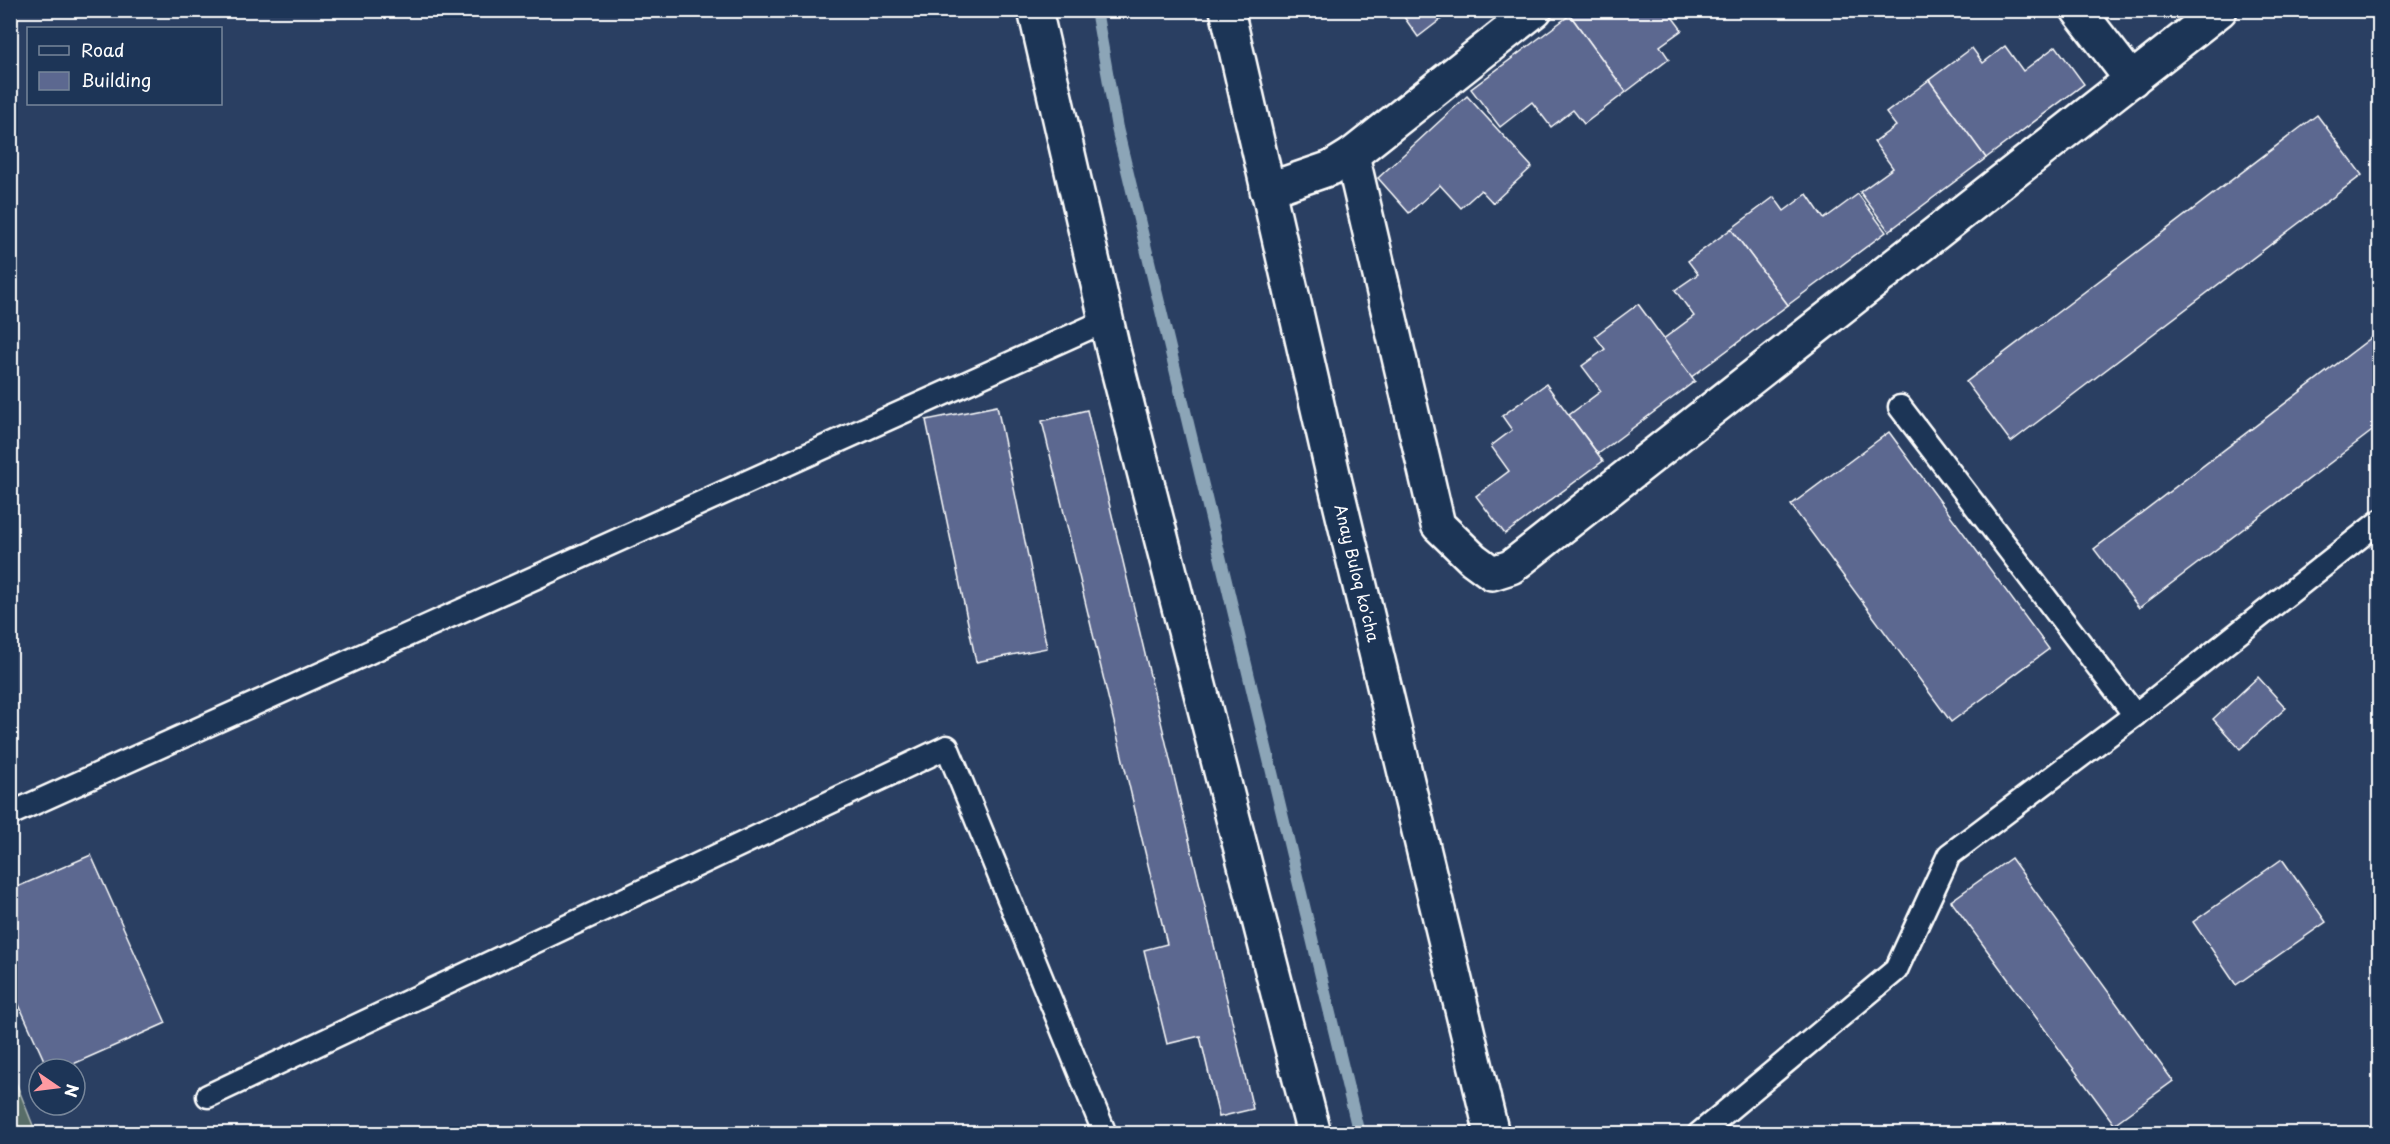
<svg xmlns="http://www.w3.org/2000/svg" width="2390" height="1144" font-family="'Playpen Sans',sans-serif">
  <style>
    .green { fill: #596d68; stroke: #acb6b4; stroke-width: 1.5 }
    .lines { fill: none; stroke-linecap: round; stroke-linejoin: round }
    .stream { stroke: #8ca5b7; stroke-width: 12 }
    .building { fill: #5c6890; stroke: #fff; stroke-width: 1.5 }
    .lane-casing { stroke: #fff; stroke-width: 27 }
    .street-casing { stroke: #fff; stroke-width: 38 }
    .secondary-casing { stroke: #fff; stroke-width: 38 }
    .lane { stroke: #1d3557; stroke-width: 22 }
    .street { stroke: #1d3557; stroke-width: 33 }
    .secondary { stroke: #1d3557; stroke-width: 33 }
    .labels { text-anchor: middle; stroke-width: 4.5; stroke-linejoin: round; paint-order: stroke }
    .street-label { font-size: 16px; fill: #fff; stroke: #1d3557 }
  </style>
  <rect width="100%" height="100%" fill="#2a3f62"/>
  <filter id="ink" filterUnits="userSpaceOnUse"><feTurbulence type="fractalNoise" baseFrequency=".0167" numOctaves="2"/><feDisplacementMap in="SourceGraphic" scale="12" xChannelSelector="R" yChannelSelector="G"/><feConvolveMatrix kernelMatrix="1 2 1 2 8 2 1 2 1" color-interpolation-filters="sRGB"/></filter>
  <g filter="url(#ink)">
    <!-- green -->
    <path class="green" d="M11 1070 36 1133H11Z"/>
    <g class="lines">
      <!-- stream -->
      <path class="stream" d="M1096 10 1117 128 1359 1134"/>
    </g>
    <!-- building -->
    <g class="building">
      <path d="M1399 10H1453L1418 37Z"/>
      <path d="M1576 10H1667L1682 30 1660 46 1669 59 1626 92 1570 15Z"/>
      <path d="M1570 15 1626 92 1584 124 1573 110 1551 127 1532 102 1500 127 1471 89Z"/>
      <path d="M2005 46 2023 71 2056 46 2084 84 1986 158 1929 80 1972 48 1983 63Z"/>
      <path d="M1929 80 1986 158 1889 231 1860 192 1893 168 1874 142 1896 126 1886 113Z"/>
      <path d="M1467 96 1532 167 1493 203 1481 190 1461 208 1440 185 1409 213 1378 178Z"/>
      <path d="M2317 115 2362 175 2011 442 1966 382Z"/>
      <path d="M1807 194 1824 219 1858 194 1886 232 1788 305 1731 229 1774 197 1784 211Z"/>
      <path d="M1731 229 1788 305 1690 378 1662 340 1694 316 1675 290 1698 274 1688 261Z"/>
      <path d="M1638 304 1695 381 1598 454 1569 415 1601 391 1582 366 1605 349 1595 336Z"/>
      <path d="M2380 331V425L2139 608 2094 549Z"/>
      <path d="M1546 384 1603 461 1505 534 1476 496 1509 471 1491 446 1512 430 1502 416Z"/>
      <path d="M997 406 1047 648 976 662 926 420Z"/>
      <path d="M1087 410 1253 1109 1219 1117 1200 1036 1167 1044 1144 950 1167 944 1042 421Z"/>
      <path d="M1889 432 2049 649 1951 722 1791 505Z"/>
      <path d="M2258 677 2286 708 2240 749 2213 719Z"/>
      <path d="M91 855 166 1023 62 1069H48L10 985V890Z"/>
      <path d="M2011 858 2173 1081 2114 1124 1951 901Z"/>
      <path d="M2282 859 2326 922 2236 985 2193 922Z"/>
    </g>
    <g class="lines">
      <!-- lane casing -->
      <g class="lane-casing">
        <g id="lane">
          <path d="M1900 407 2135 715"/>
          <path d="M10 814 1107 320"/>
          <path d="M208 1096 947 747 1105 1134"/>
          <path d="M1699 1134 1896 970 1949 855 2135 715 2380 521"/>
        </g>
      </g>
      <!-- street casing -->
      <g class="street-casing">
        <g id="street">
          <path d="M1035 10 1114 354 1314 1134"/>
          <path d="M2078 10 2132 80"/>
          <path d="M1352 155 1438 525 1473 559 1492 573 1511 567 2220 10"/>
          <path d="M1267 190 1331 168 1352 155 1535 10"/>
        </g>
      </g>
      <!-- secondary casing -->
      <g class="secondary-casing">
        <path id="secondary" d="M1227 10 1333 474 1492 1134"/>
      </g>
      <!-- lane -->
      <use href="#lane" class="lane"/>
      <!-- street -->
      <use href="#street" class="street"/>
      <!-- secondary -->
      <use href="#secondary" class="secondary"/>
    </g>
  </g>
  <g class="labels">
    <!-- street labels -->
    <g class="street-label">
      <text transform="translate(1357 573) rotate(76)" y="6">Anay Buloq ko'cha</text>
    </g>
  </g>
  <!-- margin -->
  <rect width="2390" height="1144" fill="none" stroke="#1d3557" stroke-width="36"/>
  <rect x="18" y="18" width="2354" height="1108" fill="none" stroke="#fff" stroke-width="2" filter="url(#ink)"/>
  <!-- legend -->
  <rect x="27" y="27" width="195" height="78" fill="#1d3557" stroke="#77869a" stroke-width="1.5"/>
  <rect x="39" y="46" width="30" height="9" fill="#1d3557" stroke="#77869a" stroke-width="1.5"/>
  <text x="81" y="57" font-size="18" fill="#ffffff">Road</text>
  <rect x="39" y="72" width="30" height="18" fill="#5c6890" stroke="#77869a" stroke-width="1.5"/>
  <text x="81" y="87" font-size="18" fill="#ffffff">Building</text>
  <!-- north arrow -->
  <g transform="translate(57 1087) rotate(104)"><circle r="28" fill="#1d3557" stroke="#77869a" stroke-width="1.5"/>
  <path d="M0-4.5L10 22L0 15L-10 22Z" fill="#ff9aa2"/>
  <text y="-9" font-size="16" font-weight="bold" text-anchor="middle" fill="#ffffff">N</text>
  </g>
</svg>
